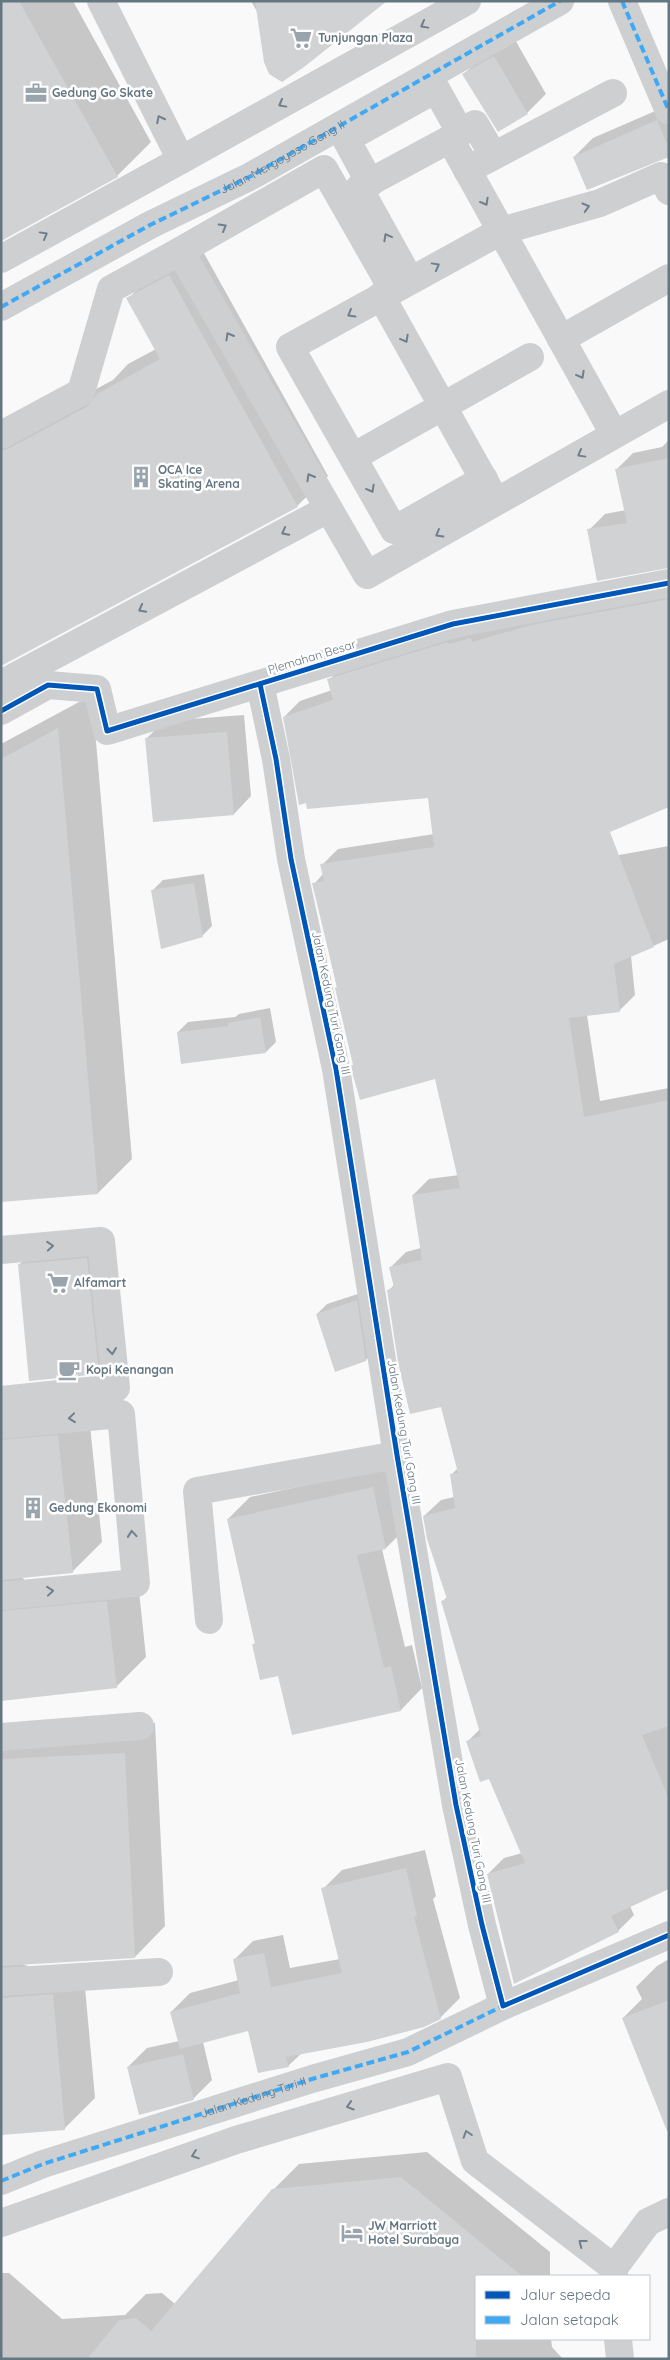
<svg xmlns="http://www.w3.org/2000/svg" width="670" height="2360" font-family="Quicksand,sans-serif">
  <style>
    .shadow { fill: #0003 }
    .building { fill: #d0d2d3 }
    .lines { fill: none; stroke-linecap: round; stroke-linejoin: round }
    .minor { stroke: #cecfd0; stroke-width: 28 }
    .quiet { stroke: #3fa9f5; stroke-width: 4; stroke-dasharray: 8 4; stroke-linecap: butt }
    .cycleway-casing { stroke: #fff; stroke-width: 8 }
    .cycleway { stroke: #0057b8; stroke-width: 5 }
    .oneway { stroke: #707f8b }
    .labels { text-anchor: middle; stroke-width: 5; stroke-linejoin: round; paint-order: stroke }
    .poi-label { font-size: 12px; font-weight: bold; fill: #657683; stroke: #fff; text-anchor: start }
    .street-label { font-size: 12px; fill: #657683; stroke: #fff }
  </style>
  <rect width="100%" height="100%" fill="#f9f9f9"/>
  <!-- shadow -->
  <g class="shadow">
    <path d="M1 1H73L151 142 117 176 8 236 1 242Z"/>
    <path d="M251 1H382L258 13Z"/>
    <path d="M514 38 546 94 527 113 498 130 464 74 483 55Z"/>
    <path d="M669 105V155L574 157 593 138Z"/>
    <path d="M200 246 328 476 297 506 1 665V425L40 419 113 380 128 364 156 349 128 299 158 268Z"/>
    <path d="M669 440V567L589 530 605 514 626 510 617 469 633 453 662 447Z"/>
    <path d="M669 587V805L534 864 536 870 669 846V939L631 956 635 995 619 1011 587 1015 600 1101 669 1088V1888L630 1906 634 1915 618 1931 488 1874 504 1858 522 1853 489 1778 468 1741 480 1729 443 1601 448 1596 424 1516 441 1500 454 1497 451 1475 458 1468 442 1406 388 1291 394 1285 390 1268 406 1252 421 1248 413 1195 429 1179 459 1175 436 1077 354 1064 314 884 324 873 322 865 338 849 434 834 429 796 284 717 300 701 332 690 329 680 345 664Z"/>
    <path d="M92 695 132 1159 98 1193 1 1201V744Z"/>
    <path d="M244 715 251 796 234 814 146 739 164 721Z"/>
    <path d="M204 874 212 926 202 936 153 890 163 880Z"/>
    <path d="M270 1008 276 1042 266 1052 178 1032 188 1022 235 1017 239 1014Z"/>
    <path d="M106 1240 117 1354 98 1373 19 1265 38 1246Z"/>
    <path d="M367 1291 376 1350 366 1360 317 1314 327 1304Z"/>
    <path d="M88 1406 102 1542 72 1572 21 1577 25 1580 137 1572 146 1657 116 1687 1 1699V1411Z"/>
    <path d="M395 1466 408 1526 386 1548 382 1549 405 1647 412 1645 422 1688 401 1710 279 1675 253 1645 256 1642 228 1519 250 1497Z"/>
    <path d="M155 1723 165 1926 135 1957 22 1964 33 1968 83 1965 95 2098 64 2129 1 2134V1731Z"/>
    <path d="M425 1850 436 1896 433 1899 460 1998 440 2018 302 2053 288 2066 249 2029 203 2042 212 2080 193 2099 128 2067 147 2048 179 2041 171 2012 190 1993 239 1980 234 1960 253 1941 283 1935 290 1968 340 1959 323 1889 342 1870Z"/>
    <path d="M669 1959V2101L623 2018 642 1999 636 1987 657 1966Z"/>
    <path d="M427 2152 550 2252V2276H476V2339H551L552 2347 563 2359H1V2273H9L62 2319 125 2315 146 2294 162 2293 175 2304 273 2190 299 2164Z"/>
  </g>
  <!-- building -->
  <g class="building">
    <path d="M1 1H19L118 177 1 241Z"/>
    <path d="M255 1H387L304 67 282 82 269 74 264 62Z"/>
    <path d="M494 56 528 114 498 132 462 74Z"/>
    <path d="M657 120 669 148V157L587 190 573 157Z"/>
    <path d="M169 275 298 507 1 666V451L8 449 88 406 97 394 160 359 126 298Z"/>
    <path d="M669 458V568L597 581 587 529 627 523 615 469Z"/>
    <path d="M669 599V807L610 832 654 947 614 964 620 1012 569 1018 584 1117 669 1100V1726L642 1735 669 1799V1889L611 1916 619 1932 514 1984 487 1874 525 1863 489 1779 480 1782 466 1741 481 1736 441 1601 447 1599 427 1539 423 1516 455 1508 450 1474 458 1473 441 1407 410 1414 398 1362 387 1290 394 1288 389 1267 422 1260 412 1195 460 1188 435 1079 360 1100 352 1072 351 1065H353L335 988 337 987 312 883 324 881 320 864 434 847 428 798 307 809 306 803 299 805 283 717 333 700 327 679 448 642V644L471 638 472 642 531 625Z"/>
    <path d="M58 728 98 1194 1 1202V759Z"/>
    <path d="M227 732 234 815 153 822 145 738Z"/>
    <path d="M194 883 203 937 161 949 151 890Z"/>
    <path d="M260 1017 266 1053 181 1064 177 1032 228 1026V1023Z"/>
    <path d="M87 1258 99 1374 29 1381 18 1264Z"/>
    <path d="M357 1300 366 1361 335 1372 316 1314Z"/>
    <path d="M58 1435 73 1573 1 1580V1440Z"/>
    <path d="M373 1487 386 1549 357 1555 384 1668 391 1666 401 1711 292 1735 278 1676 260 1680 252 1644H255L227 1519Z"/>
    <path d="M107 1601 117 1688 1 1701V1611Z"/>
    <path d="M125 1753 135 1958 1 1966V1759Z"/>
    <path d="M406 1868 417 1916 414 1917 441 2019 424 2027 367 2042 286 2057 289 2067 258 2073 248 2031 180 2049 170 2012 240 1993 233 1959 264 1953 271 1987 342 1973 321 1888Z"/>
    <path d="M53 1994 65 2130 1 2135V1998Z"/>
    <path d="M669 2000V2131H667L622 2018Z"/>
    <path d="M183 2054 194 2100 139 2115 127 2067Z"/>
    <path d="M401 2177 522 2276H476V2359H87L119 2320 136 2318 151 2331 272 2189Z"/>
  </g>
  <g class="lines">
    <!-- minor -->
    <g class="minor">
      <path d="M101 1 181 160 467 1"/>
      <path d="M622 1 669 111"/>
      <path d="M451 138 475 124 493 155"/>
      <path d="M467 170 613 93"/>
      <path d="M370 183 346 139 436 89 460 132"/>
      <path d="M180 251 324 169 393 290"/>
      <path d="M1 259 181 160"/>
      <path d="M410 280 359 188 450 139 614 434"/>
      <path d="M381 296 493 496"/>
      <path d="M1 307 150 225 251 176 560 1"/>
      <path d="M561 339 669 278"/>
      <path d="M1 435 81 392 111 289 180 251 367 575 669 404"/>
      <path d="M353 457 530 357"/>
      <path d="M484 479 394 530 290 347 501 231 600 203 661 176 669 191"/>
      <path d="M1 684 328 509"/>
      <path d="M260 684 276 759 291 859 336 1069 397 1455 456 1805 482 1925 503 2006 669 1935"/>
      <path d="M1 711 48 685 97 689 107 731 453 624 669 583"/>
      <path d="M1 1250 101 1241 116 1388 1 1400"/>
      <path d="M1 1425 121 1414 136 1583 1 1596"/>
      <path d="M209 1620 197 1491 397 1455"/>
      <path d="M1 1737 140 1726"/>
      <path d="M1 1982 159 1972"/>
      <path d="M1 2181 43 2164 312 2079 408 2052 503 2006"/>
      <path d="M1 2223 236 2140 448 2077 475 2161 614 2268V2276"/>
      <path d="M614 2268 648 2222 669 2212"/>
      <path d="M618 2339 620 2359"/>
    </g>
    <!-- quiet -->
    <g class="quiet">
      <path d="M622 1 669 111"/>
      <path id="s1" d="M1 307 150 225 251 176 560 1"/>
      <path id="s2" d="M1 2181 43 2164 312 2079 408 2052 503 2006"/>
    </g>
    <!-- cycleway casing -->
    <g class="cycleway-casing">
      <g id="cycleway">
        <path d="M260 684 276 759 291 859 336 1069 397 1455 456 1805 482 1925 503 2006 669 1935"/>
        <path d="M1 711 48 685 97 689 107 731 453 624 669 583"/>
      </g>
    </g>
    <!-- cycleway -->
    <use href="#cycleway" class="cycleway"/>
  </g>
  <!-- one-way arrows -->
  <defs><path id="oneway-chevron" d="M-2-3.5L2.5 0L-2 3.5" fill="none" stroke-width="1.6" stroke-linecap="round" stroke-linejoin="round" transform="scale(1.25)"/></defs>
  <g class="oneway">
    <use href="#oneway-chevron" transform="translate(424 25) rotate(151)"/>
    <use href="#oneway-chevron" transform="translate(282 104) rotate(151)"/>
    <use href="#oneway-chevron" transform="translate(160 119) rotate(-117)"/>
    <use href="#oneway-chevron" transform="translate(485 202) rotate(61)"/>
    <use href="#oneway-chevron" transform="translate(586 207) rotate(-16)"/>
    <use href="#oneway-chevron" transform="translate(223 227) rotate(-30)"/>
    <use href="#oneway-chevron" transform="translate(44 235) rotate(-29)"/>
    <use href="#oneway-chevron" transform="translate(387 237) rotate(-119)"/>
    <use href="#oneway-chevron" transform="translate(436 266) rotate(-29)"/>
    <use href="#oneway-chevron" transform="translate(351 314) rotate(150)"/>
    <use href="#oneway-chevron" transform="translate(229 336) rotate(-120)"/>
    <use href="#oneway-chevron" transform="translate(405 339) rotate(61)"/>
    <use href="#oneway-chevron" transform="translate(581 375) rotate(61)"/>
    <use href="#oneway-chevron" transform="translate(581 454) rotate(151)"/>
    <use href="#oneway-chevron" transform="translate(310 477) rotate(-120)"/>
    <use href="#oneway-chevron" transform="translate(371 489) rotate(61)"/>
    <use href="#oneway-chevron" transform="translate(285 532) rotate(152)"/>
    <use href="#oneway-chevron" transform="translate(439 534) rotate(150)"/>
    <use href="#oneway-chevron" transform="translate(142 609) rotate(152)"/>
    <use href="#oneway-chevron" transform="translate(50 1246) rotate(-5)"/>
    <use href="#oneway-chevron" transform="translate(112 1351) rotate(84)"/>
    <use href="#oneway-chevron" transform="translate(72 1418) rotate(174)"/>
    <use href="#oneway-chevron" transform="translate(132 1534) rotate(-95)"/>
    <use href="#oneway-chevron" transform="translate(50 1591) rotate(-6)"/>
    <use href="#oneway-chevron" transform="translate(350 2106) rotate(163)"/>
    <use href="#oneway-chevron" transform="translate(467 2134) rotate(-108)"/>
    <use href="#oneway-chevron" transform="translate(195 2155) rotate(161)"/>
    <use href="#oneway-chevron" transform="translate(582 2243) rotate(-142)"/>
  </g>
  <!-- icons -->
  <defs>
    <g id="supermarket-bare" transform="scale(1.725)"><path d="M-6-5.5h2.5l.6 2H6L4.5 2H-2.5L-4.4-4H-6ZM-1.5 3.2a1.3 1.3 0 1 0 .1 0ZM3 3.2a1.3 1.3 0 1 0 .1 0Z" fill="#99a4ac" stroke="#fff" stroke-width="2.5" paint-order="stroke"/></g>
    <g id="office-bare" transform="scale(1.725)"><path d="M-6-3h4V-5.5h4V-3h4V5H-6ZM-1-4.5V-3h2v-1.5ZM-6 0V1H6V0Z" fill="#99a4ac" stroke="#fff" stroke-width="2.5" paint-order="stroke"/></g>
    <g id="building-bare" transform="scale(1.725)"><path d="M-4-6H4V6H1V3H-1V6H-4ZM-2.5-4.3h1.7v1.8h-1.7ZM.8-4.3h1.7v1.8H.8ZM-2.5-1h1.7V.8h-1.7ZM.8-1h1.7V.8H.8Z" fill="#99a4ac" stroke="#fff" stroke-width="2.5" paint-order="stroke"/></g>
    <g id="cafe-bare" transform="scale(1.725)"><path d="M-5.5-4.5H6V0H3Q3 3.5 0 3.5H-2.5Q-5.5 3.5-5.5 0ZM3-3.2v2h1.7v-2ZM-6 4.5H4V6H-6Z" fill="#99a4ac" stroke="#fff" stroke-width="2.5" paint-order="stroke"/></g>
    <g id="hotel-bare" transform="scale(1.725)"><path d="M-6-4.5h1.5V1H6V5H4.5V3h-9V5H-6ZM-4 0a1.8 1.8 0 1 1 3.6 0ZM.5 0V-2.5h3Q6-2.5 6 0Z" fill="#99a4ac" stroke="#fff" stroke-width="2.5" paint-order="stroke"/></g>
  </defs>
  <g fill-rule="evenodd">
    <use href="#supermarket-bare" x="301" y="38"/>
    <use href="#office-bare" x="36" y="93"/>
    <use href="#building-bare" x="141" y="477"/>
    <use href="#supermarket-bare" x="58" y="1283"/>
    <use href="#cafe-bare" x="69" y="1370"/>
    <use href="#building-bare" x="33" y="1508"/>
    <use href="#hotel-bare" x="352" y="2233"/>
  </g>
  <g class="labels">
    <!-- poi labels -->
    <g class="poi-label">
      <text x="318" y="42">Tunjungan Plaza</text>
      <text x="52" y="97">Gedung Go Skate</text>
      <text x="158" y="474">OCA Ice<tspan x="158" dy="14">Skating Arena</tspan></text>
      <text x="74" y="1287">Alfamart</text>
      <text x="86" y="1374">Kopi Kenangan</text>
      <text x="49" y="1512">Gedung Ekonomi</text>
      <text x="368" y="2230">JW Marriott<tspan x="368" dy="14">Hotel Surabaya</tspan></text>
    </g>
    <!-- street labels -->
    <g class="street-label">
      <text dy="4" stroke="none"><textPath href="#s1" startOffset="319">Jalan Mergoyoso Gang II</textPath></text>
      <text transform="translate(312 657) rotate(-17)" y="4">Plemahan Besar</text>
      <text transform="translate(331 1003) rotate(78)" y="4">Jalan Kedung Turi Gang III</text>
      <text transform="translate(404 1432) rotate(80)" y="4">Jalan Kedung Turi Gang III</text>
      <text transform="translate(473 1831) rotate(79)" y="4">Jalan Kedung Turi Gang III</text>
      <text dy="4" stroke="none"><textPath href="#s2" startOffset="266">Jalan Kedung Turi II</textPath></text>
    </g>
  </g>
  <!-- border -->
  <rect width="670" height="2360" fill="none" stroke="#657683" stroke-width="5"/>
  <!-- legend -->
  <rect x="475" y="2275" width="175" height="65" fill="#ffffff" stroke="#c1c8cd"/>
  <rect x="485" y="2291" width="25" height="8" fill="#0057b8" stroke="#c1c8cd"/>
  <text x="520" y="2300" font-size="15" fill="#657683">Jalur sepeda</text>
  <rect x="485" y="2316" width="25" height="8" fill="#3fa9f5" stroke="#c1c8cd"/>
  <text x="520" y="2325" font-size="15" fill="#657683">Jalan setapak</text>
</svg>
